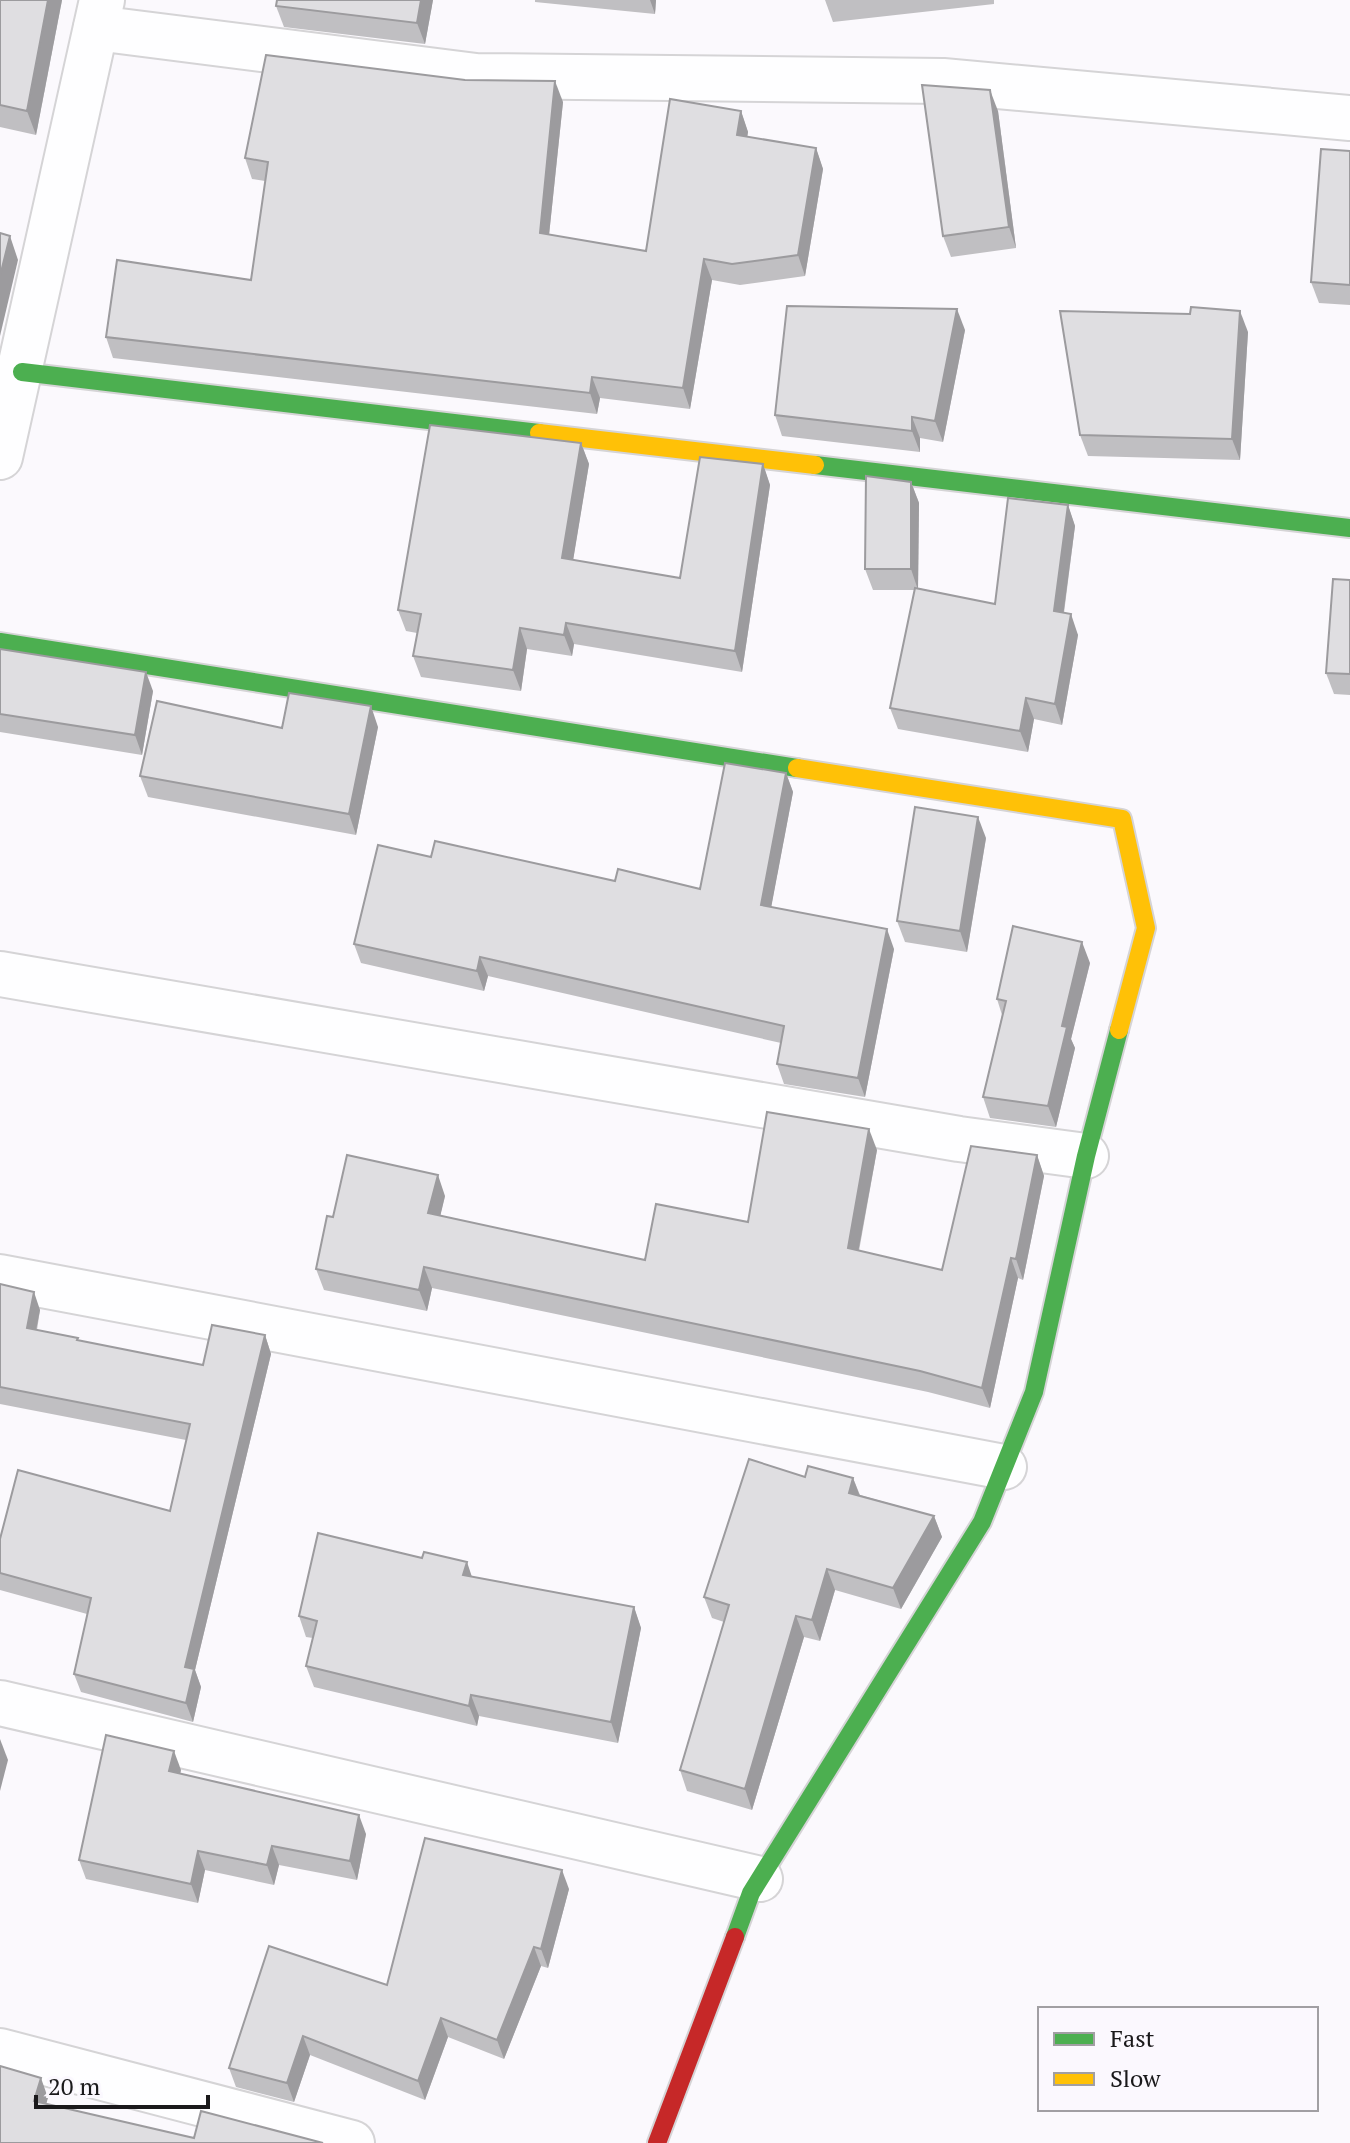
<svg xmlns="http://www.w3.org/2000/svg" width="1350" height="2143" font-family="'PT Serif',serif">
  <style>
    .lines { fill: none; stroke-linecap: round; stroke-linejoin: round }
    .street-casing { stroke: #d5d4d6; stroke-width: 48 }
    .fast-casing { stroke: #d5d4d6; stroke-width: 22 }
    .slow-casing { stroke: #d5d4d6; stroke-width: 22 }
    .jam-casing { stroke: #d5d4d6; stroke-width: 22 }
    .street { stroke: #fefeff; stroke-width: 44 }
    .fast { stroke: #4caf50; stroke-width: 18 }
    .slow { stroke: #ffc107; stroke-width: 18 }
    .jam { stroke: #c62828; stroke-width: 18 }
    .wall { fill: #c0bfc2 }
    .shaded-wall { fill: #9c9b9e }
    .building { fill: #dfdee1; stroke: #9c9b9e; stroke-width: 2 }
  </style>
  <rect width="100%" height="100%" fill="#fbf9fd"/>
  <g class="lines">
    <!-- street casing -->
    <g class="street-casing">
      <g id="street">
        <path d="M96 28 476 76 943 81 1350 118"/>
        <path d="M0 457 102 0"/>
        <path d="M0 974 959 1139 1086 1156"/>
        <path d="M0 1277 1004 1467"/>
        <path d="M0 1703 760 1879"/>
        <path d="M0 2051 352 2143"/>
      </g>
    </g>
    <!-- fast casing -->
    <g class="fast-casing">
      <g id="fast">
        <path d="M22 372 539 433"/>
        <path d="M815 465 1350 528"/>
        <path d="M0 642 797 768"/>
        <path d="M735 1937 751 1893 982 1522 1034 1392 1086 1156 1119 1030"/>
      </g>
    </g>
    <!-- slow casing -->
    <g class="slow-casing">
      <g id="slow">
        <path d="M539 433 815 465"/>
        <path d="M797 768 1122 819 1146 928 1119 1030"/>
      </g>
    </g>
    <!-- jam casing -->
    <g class="jam-casing">
      <path id="jam" d="M657 2143 735 1937"/>
    </g>
    <!-- street -->
    <use href="#street" class="street"/>
    <!-- fast -->
    <use href="#fast" class="fast"/>
    <!-- slow -->
    <use href="#slow" class="slow"/>
    <!-- jam -->
    <use href="#jam" class="jam"/>
  </g>
  <!-- wall -->
  <g class="wall">
    <path d="M0 0H62L36 135 0 127Z"/>
    <path d="M433 0 425 44 284 27 276 6Z"/>
    <path d="M535 0H656L655 14 535 2Z"/>
    <path d="M825 0H994V4L833 22Z"/>
    <path d="M563 102 549 235 646 251 741 111 748 132 747 137 816 148 823 169 805 276 740 285 712 280 690 409 600 398 597 414 113 358 106 337 251 280 265 181 252 179 245 158Z"/>
    <path d="M998 111 1016 248 951 257 943 236Z"/>
    <path d="M1350 151V305L1319 303 1311 282Z"/>
    <path d="M965 330 943 442 920 438V452L782 436 775 415Z"/>
    <path d="M1248 332 1240 460 1088 456 1080 435Z"/>
    <path d="M581 443 589 464 573 560 680 578 763 464 770 485 742 672 574 644 572 656 527 649 521 691 421 677 413 656 417 633 406 631 398 610Z"/>
    <path d="M911 482 919 503 918 588 995 604 1068 505 1075 526 1064 613 1078 635 1062 725 1034 719 1028 752 898 729 890 708 915 590H873L865 569Z"/>
    <path d="M1350 580V695L1334 694 1326 673Z"/>
    <path d="M0 649 153 691 142 755 0 732Z"/>
    <path d="M378 727 356 835 148 797 140 776 282 728Z"/>
    <path d="M786 773 793 792 771 907 894 949 865 1097 784 1084 777 1064 781 1043 488 976 484 991 361 963 354 944 431 857 615 881 700 889Z"/>
    <path d="M986 838 967 952 905 942 897 921Z"/>
    <path d="M1090 963 1071 1039 1075 1048 1056 1127 990 1118 983 1097 1002 1015 997 999Z"/>
    <path d="M877 1150 859 1251 942 1270 1037 1155 1044 1176 1023 1280 1018 1278 990 1408 928 1392 432 1288 427 1311 324 1290 316 1269 333 1217 445 1196 440 1216 645 1260 748 1222Z"/>
    <path d="M0 1284 40 1310 37 1330 79 1341 203 1365 265 1335 271 1354 195 1670 201 1687 193 1722 81 1692 74 1674 87 1614 0 1590V1539L170 1511 186 1440 0 1404Z"/>
    <path d="M805 1477 853 1478 860 1495 934 1516 942 1537 901 1609 835 1590 820 1641 804 1637 752 1810 687 1791 680 1770 724 1622 712 1618 704 1597Z"/>
    <path d="M472 1577 634 1607 641 1628 618 1743 479 1716 477 1726 314 1687 306 1666 313 1638 306 1637 299 1616Z"/>
    <path d="M181 1770 180 1774 366 1834 357 1880 279 1865 274 1885 205 1870 198 1903 86 1879 79 1860Z"/>
    <path d="M569 1889 548 1968 541 1966 504 2059 448 2037 425 2100 310 2055 294 2102 236 2087 229 2068Z"/>
  </g>
  <!-- shaded-wall -->
  <g class="shaded-wall">
    <path d="M48 0H62L36 135 27 111Z"/>
    <path d="M421 0H433L425 44 417 23Z"/>
    <path d="M650 0H656L655 14Z"/>
    <path d="M555 81 563 102 547 254 540 233Z"/>
    <path d="M990 90 998 111 1016 248 1009 227Z"/>
    <path d="M741 111 748 132 744 156 737 135Z"/>
    <path d="M816 148 823 169 805 276 798 255Z"/>
    <path d="M10 236 18 260 0 336V276Z"/>
    <path d="M704 259 712 280 690 409 683 388Z"/>
    <path d="M957 309 965 330 943 442 935 421Z"/>
    <path d="M1240 311 1248 332 1240 460 1232 439Z"/>
    <path d="M592 377 600 398 597 414 590 393Z"/>
    <path d="M912 417 920 438V452L912 431Z"/>
    <path d="M581 443 589 464 570 579 562 558Z"/>
    <path d="M763 464 770 485 742 672 735 651Z"/>
    <path d="M911 482 919 503 918 590 911 569Z"/>
    <path d="M1068 505 1075 526 1061 632 1054 611Z"/>
    <path d="M1071 614 1078 635 1062 725 1055 704Z"/>
    <path d="M566 623 574 644 572 656 564 635Z"/>
    <path d="M520 628 527 649 521 691 513 670Z"/>
    <path d="M146 672 153 691 142 755 135 735Z"/>
    <path d="M1026 698 1034 719 1028 752 1020 731Z"/>
    <path d="M371 706 378 727 356 835 349 814Z"/>
    <path d="M786 773 793 792 768 924 761 905Z"/>
    <path d="M978 817 986 838 967 952 960 931Z"/>
    <path d="M887 929 894 949 865 1097 858 1078Z"/>
    <path d="M1082 942 1090 963 1071 1039 1075 1048 1056 1127 1048 1106 1062 1026Z"/>
    <path d="M480 957 488 976 484 991 477 971Z"/>
    <path d="M869 1129 877 1150 855 1269 848 1248Z"/>
    <path d="M1037 1155 1044 1176 1023 1280 1016 1259Z"/>
    <path d="M438 1175 445 1196 436 1234 428 1213Z"/>
    <path d="M1011 1258 1018 1278 990 1408 982 1388Z"/>
    <path d="M424 1267 432 1288 427 1311 419 1290Z"/>
    <path d="M34 1292 40 1310 33 1346 27 1328Z"/>
    <path d="M265 1335 271 1354 195 1670 201 1687 193 1722 186 1703 185 1667Z"/>
    <path d="M853 1478 861 1499 849 1493Z"/>
    <path d="M934 1516 942 1537 901 1609 893 1588Z"/>
    <path d="M467 1562 474 1583 463 1575Z"/>
    <path d="M827 1569 835 1590 820 1641 812 1620Z"/>
    <path d="M634 1607 641 1628 618 1743 611 1722Z"/>
    <path d="M796 1616 804 1637 752 1810 745 1789Z"/>
    <path d="M471 1695 479 1716 477 1726 469 1706Z"/>
    <path d="M0 1739 8 1760 0 1791Z"/>
    <path d="M174 1751 181 1770 176 1790 169 1771Z"/>
    <path d="M359 1815 366 1834 357 1880 350 1861Z"/>
    <path d="M272 1846 279 1865 274 1885 267 1865Z"/>
    <path d="M198 1851 205 1870 198 1903 191 1884Z"/>
    <path d="M562 1870 569 1889 548 1968 541 1949Z"/>
    <path d="M534 1947 541 1966 504 2059 497 2040Z"/>
    <path d="M441 2018 448 2037 425 2100 418 2081Z"/>
    <path d="M303 2036 310 2055 294 2102 287 2083Z"/>
    <path d="M41 2078 48 2098 41 2121 34 2101Z"/>
  </g>
  <!-- building -->
  <g class="building">
    <path d="M0 0H48L27 111 0 105Z"/>
    <path d="M277 0H421L417 23 276 6Z"/>
    <path d="M266 55 465 80 555 81 540 233 646 251 670 99 741 111 737 135 816 148 798 255 732 264 704 259 683 388 592 377 590 393 106 337 117 260 251 280 268 162 245 158Z"/>
    <path d="M922 85 990 90 1009 227 943 236Z"/>
    <path d="M1321 149 1350 151V285L1311 282Z"/>
    <path d="M0 233 10 236 0 276Z"/>
    <path d="M787 306 957 309 935 421 912 417V431L775 415Z"/>
    <path d="M1191 307 1240 311 1232 439 1080 435 1060 311 1190 314Z"/>
    <path d="M430 425 581 443 562 558 680 578 700 457 763 464 735 651 566 623 564 635 520 628 513 670 413 656 421 614 398 610Z"/>
    <path d="M866 476 911 482V569H865Z"/>
    <path d="M1008 498 1068 505 1054 611 1071 614 1055 704 1026 698 1020 731 890 708 915 588 995 604Z"/>
    <path d="M1333 579 1350 580V674L1326 673Z"/>
    <path d="M0 649 146 672 135 735 0 714Z"/>
    <path d="M289 693 371 706 349 814 140 776 157 701 282 728Z"/>
    <path d="M725 763 786 773 761 905 887 929 858 1078 777 1064 784 1026 480 957 477 971 354 944 378 845 431 857 435 841 615 881 618 869 700 889Z"/>
    <path d="M915 807 978 817 960 931 897 921Z"/>
    <path d="M1013 926 1082 942 1062 1026 1067 1027 1048 1106 983 1097 1006 1001 997 999Z"/>
    <path d="M767 1112 869 1129 848 1248 942 1270 971 1146 1037 1155 1016 1259 1011 1258 982 1388 920 1371 424 1267 419 1290 316 1269 327 1216 333 1217 347 1155 438 1175 428 1213 645 1260 656 1204 748 1222Z"/>
    <path d="M0 1284 34 1292 27 1328 78 1338 77 1340 203 1365 212 1325 265 1335 185 1667 194 1669 186 1703 74 1674 91 1598 0 1573V1539L18 1470 170 1511 190 1424 0 1387Z"/>
    <path d="M749 1459 805 1477 808 1466 853 1478 849 1493 934 1516 893 1588 827 1569 812 1620 796 1616 745 1789 680 1770 729 1605 704 1597Z"/>
    <path d="M318 1533 422 1558 424 1552 467 1562 463 1575 634 1607 611 1722 471 1695 469 1706 306 1666 317 1621 299 1616Z"/>
    <path d="M106 1735 174 1751 169 1771 359 1815 350 1861 272 1846 267 1865 198 1851 191 1884 79 1860Z"/>
    <path d="M425 1838 562 1870 541 1949 534 1947 497 2040 441 2018 418 2081 303 2036 287 2083 229 2068 269 1946 387 1985Z"/>
    <path d="M0 2066 41 2078 34 2101 194 2138 201 2111 323 2143H0Z"/>
  </g>
  <!-- legend -->
  <rect x="1038" y="2007" width="280" height="104" fill="#fbf8fe" stroke="#a19fa3" stroke-width="2"/>
  <rect x="1054" y="2033" width="40" height="12" fill="#4caf50" stroke="#a19fa3" stroke-width="2"/>
  <text x="1110" y="2047" font-size="24" fill="#1a191b">Fast</text>
  <rect x="1054" y="2073" width="40" height="12" fill="#ffc107" stroke="#a19fa3" stroke-width="2"/>
  <text x="1110" y="2087" font-size="24" fill="#1a191b">Slow</text>
  <!-- scale -->
  <path d="M36 2095v12h172v-12" fill="none" stroke="#1a191b" stroke-width="4"/>
  <text x="48" y="2095" font-size="24" fill="#1a191b" stroke="#fbf8fe" stroke-width="6" paint-order="stroke">20 m</text>
</svg>
